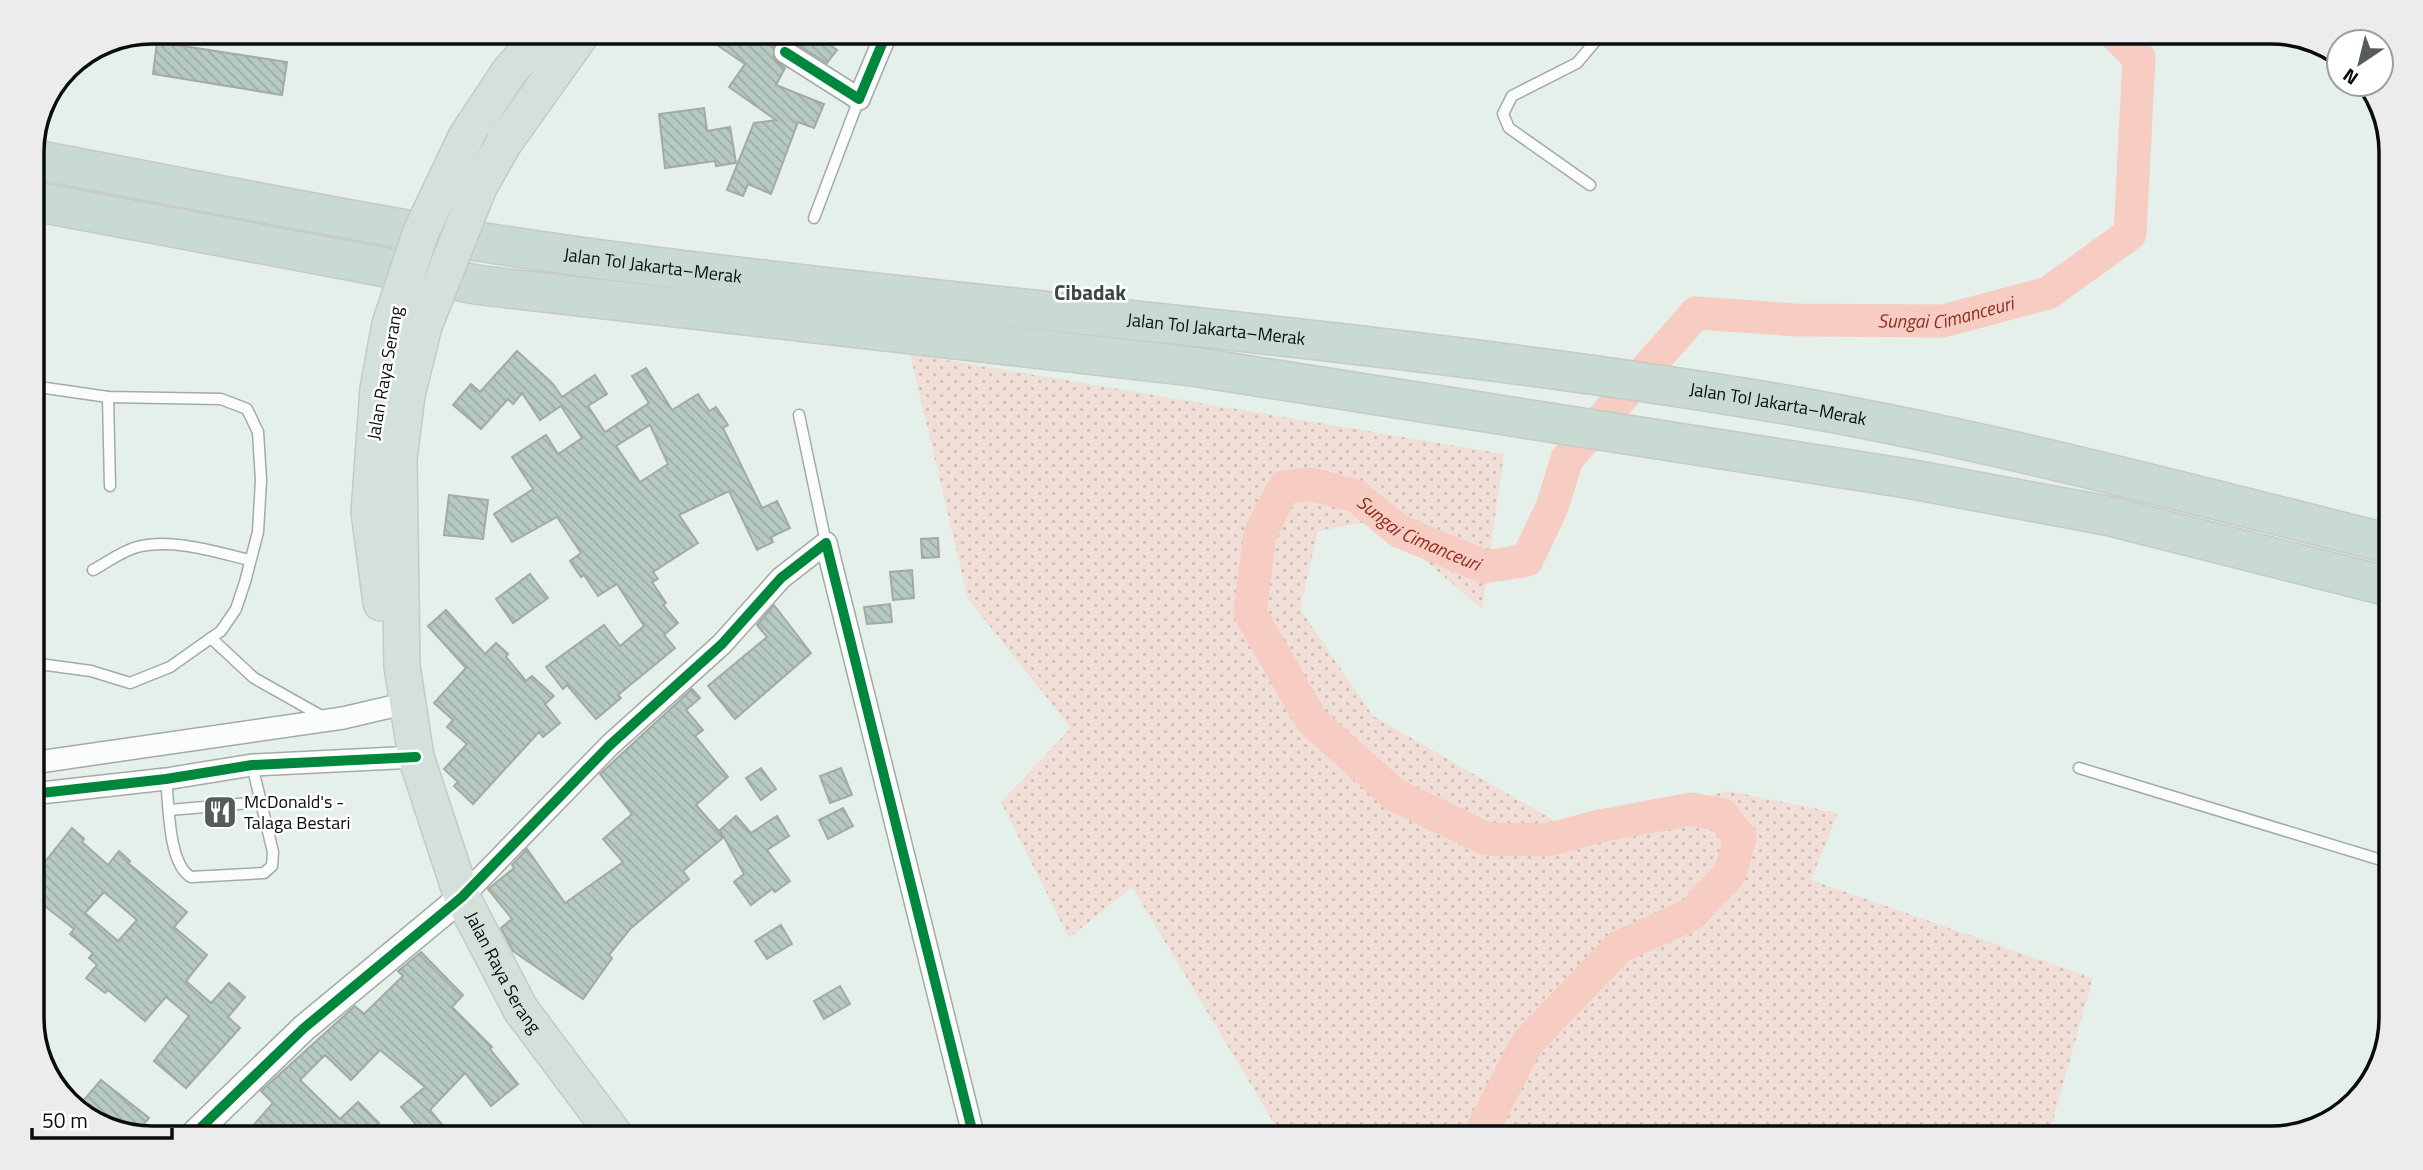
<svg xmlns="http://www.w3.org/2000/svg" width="2423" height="1170" font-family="'Titillium Web',sans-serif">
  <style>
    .green { fill: url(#green-dots) }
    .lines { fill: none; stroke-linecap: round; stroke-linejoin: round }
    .river { stroke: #f7ccc2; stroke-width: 33 }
    .building { fill: url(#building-back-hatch); stroke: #a2a9a6; stroke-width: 2; fill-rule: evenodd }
    .service-casing { stroke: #a3aba7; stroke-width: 13 }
    .minor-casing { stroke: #a3aba7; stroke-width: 24 }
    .tertiary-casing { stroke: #a3aba7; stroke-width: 29 }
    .trunk-casing { stroke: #c5c9c7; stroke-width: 38 }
    .motorway-casing { stroke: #c5c9c7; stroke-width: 41 }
    .service { stroke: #fbfdfc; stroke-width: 10 }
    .minor { stroke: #fbfdfc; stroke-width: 21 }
    .tertiary { stroke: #fbfdfc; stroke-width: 26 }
    .trunk { stroke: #d4e1db; stroke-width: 35 }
    .motorway { stroke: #c9dad3; stroke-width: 38 }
    .trunk-bridge-casing { stroke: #c5c9c7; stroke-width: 38; stroke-linecap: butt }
    .trunk-bridge { stroke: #d4e1db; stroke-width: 35 }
    .cycleway-casing { stroke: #fff; stroke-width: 15 }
    .cycleway { stroke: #00873e; stroke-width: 10 }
    .labels { text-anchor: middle; stroke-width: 5; stroke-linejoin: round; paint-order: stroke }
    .street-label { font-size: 18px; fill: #080d0b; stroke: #fff }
    .poi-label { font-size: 18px; fill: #080d0b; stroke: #fff; text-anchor: start }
    .water-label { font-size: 19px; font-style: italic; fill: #8b2f22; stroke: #fff }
    .quarter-label { font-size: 21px; font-weight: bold; fill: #3a4841; stroke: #fff }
    .rim { fill: none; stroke: #080d0b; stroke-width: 3.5 }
  </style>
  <defs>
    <pattern id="green-dots" width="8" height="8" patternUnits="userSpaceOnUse" patternTransform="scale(1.75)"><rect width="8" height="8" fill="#f0ded7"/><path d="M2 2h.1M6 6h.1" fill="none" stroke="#ccbdb7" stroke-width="1.8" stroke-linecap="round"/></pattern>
    <pattern id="building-back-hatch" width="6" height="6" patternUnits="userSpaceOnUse" patternTransform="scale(1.75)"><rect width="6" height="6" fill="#b6cac1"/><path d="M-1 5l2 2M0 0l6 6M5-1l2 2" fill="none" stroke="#9baca4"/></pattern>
  </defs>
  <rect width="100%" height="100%" fill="#e6f0eb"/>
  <!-- green -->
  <path class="green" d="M910 354 1504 454 1482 609 1378 520 1318 531 1300 609 1373 716 1569 829 1728 791 1838 813 1811 880 2093 978 2048 1138H1283L1132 887 1069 938 1001 802 1071 728 968 599Z"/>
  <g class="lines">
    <!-- river -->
    <path class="river" id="s1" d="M1478 1138 1527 1043 1619 947 1692 914 1730 873 1740 838 1722 815 1691 809 1600 826 1547 840 1487 839 1395 795 1312 721 1250 613 1260 534 1284 487 1310 484 1356 496 1399 531 1485 567 1527 560 1552 507 1567 459 1696 313 1797 320 1943 321 2048 293 2130 234 2139 58 2113 32"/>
  </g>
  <!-- building -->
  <g class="building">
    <path d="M717 32H812L837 50 827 63 791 41 780 40 774 46V59L785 68 776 85 824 104 814 128 798 122 771 194 748 184 743 196 727 190 754 123 776 120 729 87 745 64 710 40Z"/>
    <path d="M157 42 287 62 282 95 153 74Z"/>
    <path d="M704 108 707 131 730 127 736 163 716 166 715 161 665 168 659 114Z"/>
    <path d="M517 351 553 384 562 397 595 375 607 394 588 406 605 432 649 403 632 376 646 368 672 410 698 394 709 411 716 407 728 425 723 428 762 508 777 501 790 528 771 537 773 542 757 550 729 491 679 515 698 543 653 572 658 579 652 582 666 603 663 605 678 623 664 635 675 648 618 695 621 698 596 719 567 685 563 689 546 667 604 625 620 646 644 626 617 584 598 596 584 575 581 577 570 561 581 553 557 517 512 542 494 514 533 489 512 457 546 435 558 454 582 438 561 406 540 420 522 393 513 404 508 399 481 429 453 405 471 384 480 392ZM650 425 668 464 640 482 616 446Z"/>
    <path d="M449 495 488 500 483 539 444 535Z"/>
    <path d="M938 538 939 557 922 558 921 539Z"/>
    <path d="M912 570 914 598 893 600 890 572Z"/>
    <path d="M530 574 548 598 513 623 496 599Z"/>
    <path d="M890 604 892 622 867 624 864 607Z"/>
    <path d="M774 605 811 653 735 719 708 686 767 637 757 625Z"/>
    <path d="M446 610 485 654 496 643 508 654 506 657 526 681 532 676 554 696 545 704 560 723 543 737 539 732 473 804 454 786 458 782 444 769 467 744 447 727 453 720 434 703 466 668 428 626Z"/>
    <path d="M692 689 700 698 686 710 703 730 695 736 728 777 696 805 724 837 683 871 689 879 630 929 609 955 612 958 583 999 513 951 501 928 512 919 488 889 514 868 512 865 527 849 565 903 623 862 603 839 632 814 600 774Z"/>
    <path d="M761 768 776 789 761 800 746 778Z"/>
    <path d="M841 768 852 795 830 803 820 776Z"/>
    <path d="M843 808 853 826 828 839 819 820Z"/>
    <path d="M736 816 751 833 777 816 789 836 767 850 790 881 775 892 772 889 751 905 734 882 744 874 720 830Z"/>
    <path d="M72 828 84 839 82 842 108 865 119 851 130 861 128 863 187 912 174 927 207 955 186 981 211 1003 229 983 245 997 228 1017 240 1028 186 1088 154 1061 189 1016 166 997 145 1021 108 990 105 993 86 978 97 965 89 958 93 953 70 934 74 929 32 896V878ZM104 892 137 920 118 941 85 913Z"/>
    <path d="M781 925 792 944 767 959 755 941Z"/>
    <path d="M421 952 463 995 452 1007 492 1047 490 1049 518 1084 491 1106 465 1073 430 1110 453 1138H427L401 1107 425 1087 380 1050 351 1080 325 1055 300 1080 340 1119 358 1102 379 1123 363 1138H242L273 1103 261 1091 355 1006 364 1014 403 976 398 971Z"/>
    <path d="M840 986 850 1004 824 1019 814 1001Z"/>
    <path d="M101 1080 149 1118 135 1135 117 1121 114 1124 83 1101Z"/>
  </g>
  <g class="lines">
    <!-- service casing -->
    <g class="service-casing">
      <g id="service">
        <path d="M1590 185 1509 128 1503 114 1512 96 1577 63 1603 32"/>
        <path d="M814 218 859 99"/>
        <path d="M32 386 108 397 221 399 247 409 258 432 261 480 258 532 245 582 236 609 221 631 170 667 130 683 91 671 32 663"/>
        <path d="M108 397 110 486"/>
        <path d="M799 415 826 543"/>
        <path d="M93 570C106 563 122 551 137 547 174 538 215 552 250 560"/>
        <path d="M211 638 254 678 325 718"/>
        <path d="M2079 768 2391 863"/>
        <path d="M166 779C169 805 168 864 191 877L264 873 272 866 273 852 252 765"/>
        <path d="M170 810 261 802"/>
      </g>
    </g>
    <!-- minor casing -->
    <g class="minor-casing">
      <g id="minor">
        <path d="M785 52 859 99 887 32"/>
        <path d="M32 763 343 718 407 703"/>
        <path d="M32 794 166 779 252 765 416 757"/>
        <path d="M462 897 610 745 722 644 781 578 826 543 974 1138"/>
      </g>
    </g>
    <!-- tertiary casing -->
    <g class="tertiary-casing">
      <path id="tertiary" d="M190 1138 304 1028 462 897"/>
    </g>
    <!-- trunk casing -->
    <g class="trunk-casing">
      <g id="trunk">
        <path d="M466 137 509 72 544 32"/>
        <path d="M504 143 583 32"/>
        <path id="s2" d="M424 326 407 395 399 459 402 666 416 757 462 897 521 1010 617 1138"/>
        <path d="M381 603 369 512 378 389 390 324"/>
      </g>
    </g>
    <!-- motorway casing -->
    <g class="motorway-casing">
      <g id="motorway">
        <path id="s3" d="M32 159C213 193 394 231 576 256 965 309 1359 335 1746 398 1964 433 2178 491 2391 544"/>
        <path d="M32 201 479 285 1196 367 1910 479 2109 516 2391 587"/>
      </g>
    </g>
    <!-- service -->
    <use href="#service" class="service"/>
    <!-- minor -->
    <use href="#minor" class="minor"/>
    <!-- tertiary -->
    <use href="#tertiary" class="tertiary"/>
    <!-- trunk -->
    <use href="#trunk" class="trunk"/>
    <!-- motorway -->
    <use href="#motorway" class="motorway"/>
    <!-- trunk-bridge casing -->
    <g class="trunk-bridge-casing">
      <g id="trunk-bridge">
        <path d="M390 324 421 232 466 137"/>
        <path d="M424 326 479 187 504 143"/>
      </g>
    </g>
    <!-- trunk-bridge -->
    <use href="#trunk-bridge" class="trunk-bridge"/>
    <!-- cycleway casing -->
    <g class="cycleway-casing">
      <g id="cycleway">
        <path d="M785 52 859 99 887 32"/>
        <path d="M32 794 166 779 252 765 416 757"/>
        <path d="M190 1138 304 1028 462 897 610 745 722 644 781 578 826 543 974 1138"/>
      </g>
    </g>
    <!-- cycleway -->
    <use href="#cycleway" class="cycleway"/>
  </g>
  <!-- icons -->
  <defs>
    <g id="restaurant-square" transform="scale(1.75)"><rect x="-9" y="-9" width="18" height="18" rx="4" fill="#565c59" stroke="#fff"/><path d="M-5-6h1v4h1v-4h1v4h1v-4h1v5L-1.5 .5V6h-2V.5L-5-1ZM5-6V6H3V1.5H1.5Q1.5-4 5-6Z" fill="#fff"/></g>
  </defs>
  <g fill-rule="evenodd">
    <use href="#restaurant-square" x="220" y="812"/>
  </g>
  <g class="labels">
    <!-- street labels -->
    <g class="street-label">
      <text dy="6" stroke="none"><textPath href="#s3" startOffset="630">Jalan Tol Jakarta–Merak</textPath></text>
      <text dy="6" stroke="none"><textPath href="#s3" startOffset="1197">Jalan Tol Jakarta–Merak</textPath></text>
      <text transform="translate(385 373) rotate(-80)" y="6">Jalan Raya Serang</text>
      <text dy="6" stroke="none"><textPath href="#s3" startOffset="1764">Jalan Tol Jakarta–Merak</textPath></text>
      <text dy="6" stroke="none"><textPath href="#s2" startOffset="668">Jalan Raya Serang</textPath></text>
    </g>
    <!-- poi labels -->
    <g class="poi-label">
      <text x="244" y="808">McDonald's -<tspan x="244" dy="21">Talaga Bestari</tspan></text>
    </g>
    <!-- water labels -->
    <g class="water-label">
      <text dy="7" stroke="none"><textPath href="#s1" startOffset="1970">Sungai Cimanceuri</textPath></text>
      <text dy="7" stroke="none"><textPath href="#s1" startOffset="1298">Sungai Cimanceuri</textPath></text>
    </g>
    <!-- quarter labels -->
    <g class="quarter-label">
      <text x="1090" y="300">Cibadak</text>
    </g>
  </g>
  <!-- crop -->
  <path d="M0 0H2423V1170H0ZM152 44H2271A108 108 0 0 1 2379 152V1018A108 108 0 0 1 2271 1126H152A108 108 0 0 1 44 1018V152A108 108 0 0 1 152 44Z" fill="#ebeceb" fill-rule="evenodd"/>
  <path class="rim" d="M152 44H2271A108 108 0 0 1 2379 152V1018A108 108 0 0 1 2271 1126H152A108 108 0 0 1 44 1018V152A108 108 0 0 1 152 44Z"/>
  <!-- north arrow -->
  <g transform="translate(2360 63) rotate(215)"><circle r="33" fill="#ffffff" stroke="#9c9e9d" stroke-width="2"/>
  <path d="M0-5L12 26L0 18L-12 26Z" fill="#565c59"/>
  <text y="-10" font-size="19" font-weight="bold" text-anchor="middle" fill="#080d0b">N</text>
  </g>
  <!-- scale -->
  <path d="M32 1128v10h140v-10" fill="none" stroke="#080d0b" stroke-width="3.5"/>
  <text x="42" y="1128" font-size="21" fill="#080d0b" stroke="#ffffff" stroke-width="5" paint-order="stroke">50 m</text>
</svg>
